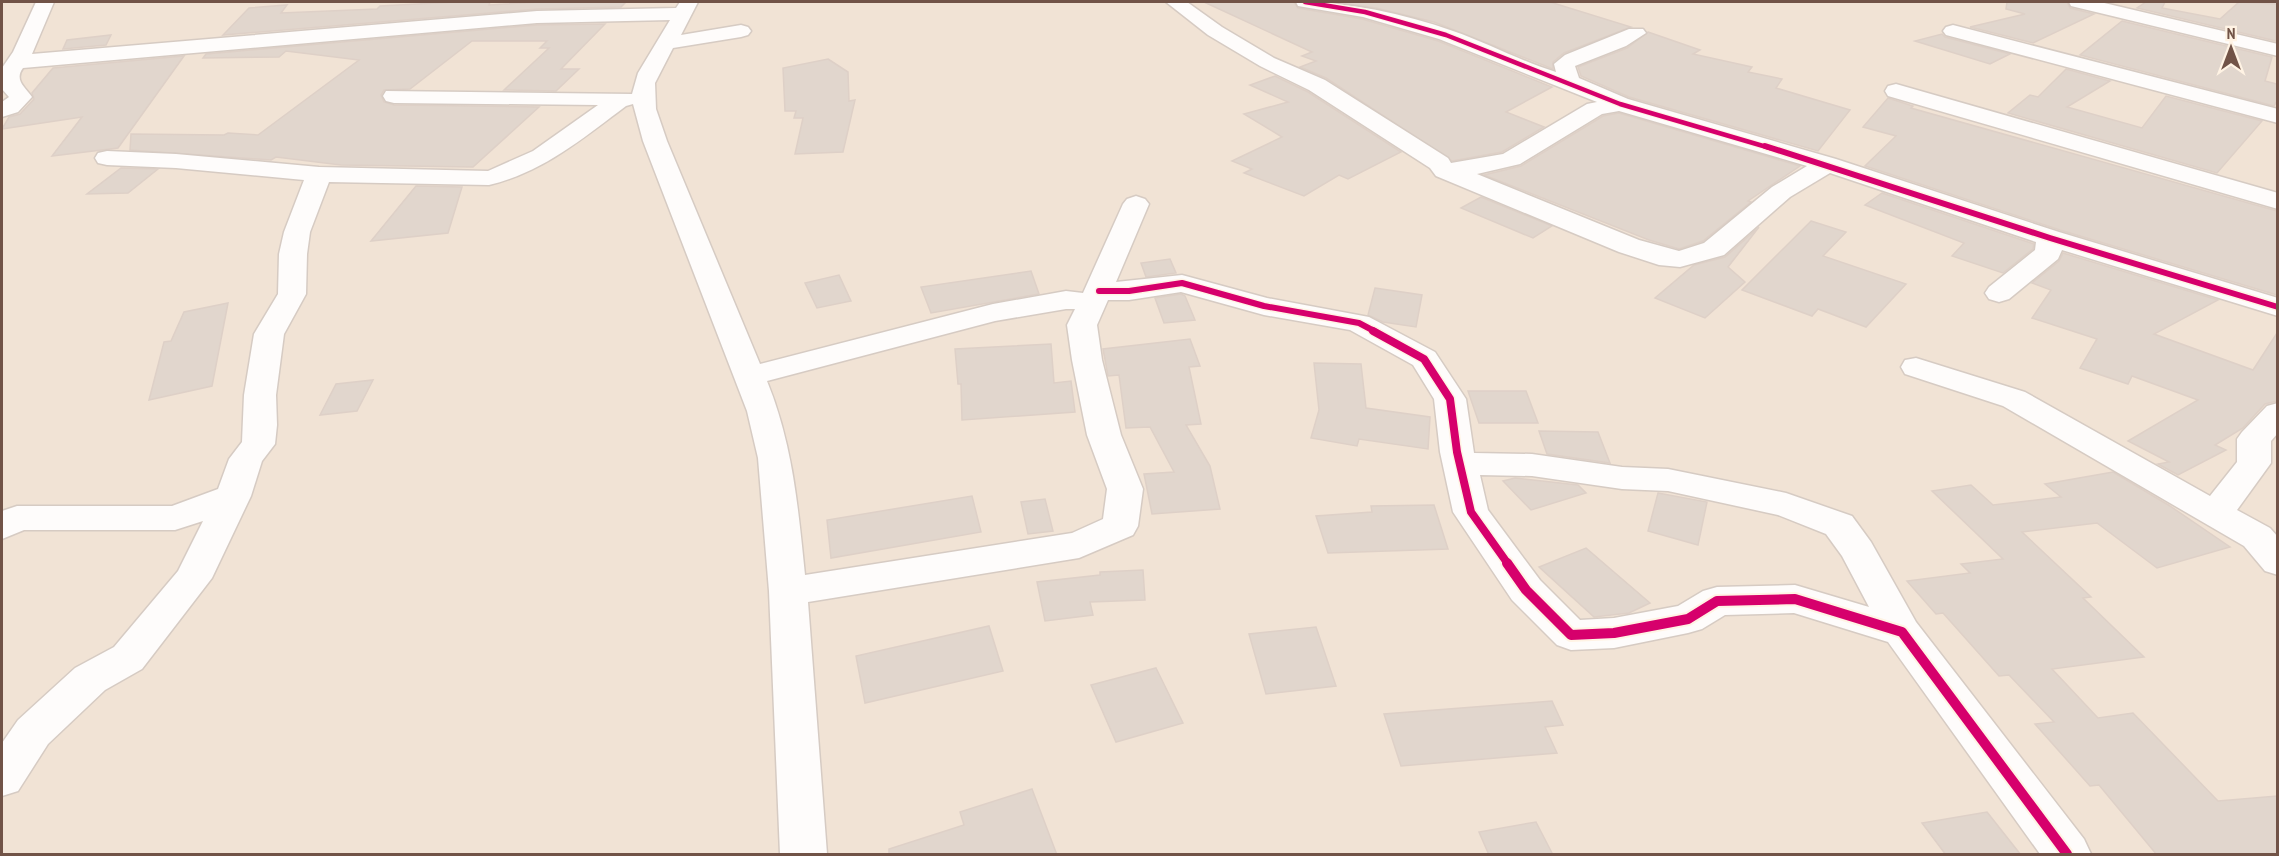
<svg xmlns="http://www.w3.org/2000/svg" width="2279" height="856" font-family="'PT Sans Narrow',sans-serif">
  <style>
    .residential { fill: #f1e3d5 }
    .building { fill: #e1d6cd; stroke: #ded0c7; stroke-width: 1.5 }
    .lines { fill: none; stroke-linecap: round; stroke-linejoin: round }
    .minor-casing { stroke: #d6cbc3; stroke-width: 3 }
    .minor { fill: #fefcfb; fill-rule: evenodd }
    .cycleway-far3-casing { stroke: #fff3e4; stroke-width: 7 }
    .cycleway-far2-casing { stroke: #fff3e4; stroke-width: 9 }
    .cycleway-far1-casing { stroke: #fff3e4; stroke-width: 11 }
    .cycleway-casing { stroke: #fff3e4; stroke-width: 14 }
    .cycleway-far3 { stroke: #d6006c; stroke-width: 4.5 }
    .cycleway-far2 { stroke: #d6006c; stroke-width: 6 }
    .cycleway-far1 { stroke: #d6006c; stroke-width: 8 }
    .cycleway { stroke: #d6006c; stroke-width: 10 }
  </style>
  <rect width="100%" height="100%" fill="#f5eee5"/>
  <!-- residential -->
  <rect class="residential" x="2" y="2" width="2275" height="852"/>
  <!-- building -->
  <g class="building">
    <path d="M455 2H490L489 5 539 2H626L621 7 537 9 223 35 249 8 287 5 281 13 377 9 380 6Z"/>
    <path d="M1204 2H1294L1298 8 1362 19 1438 41 1552 87 1506 112 1544 127 1502 152 1452 161 1326 78 1300 67 1316 61 1302 56 1312 52Z"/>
    <path d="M1333 2H1550L1631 27 1564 53 1553 62V69L1434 22 1376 8Z"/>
    <path d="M2007 2H2067L2070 8 2094 14 2033 43 1970 27 2025 14 2006 9Z"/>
    <path d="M2146 2H2165L2162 8 2220 19 2239 2 2277 4 2276 41 2137 8Z"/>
    <path d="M2122 21 2272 57 2265 81 2277 84V101L2274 106 2080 55Z"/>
    <path d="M605 24 561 69H579L556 91 504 90 549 48H540L547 41H472L410 89 384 90 381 95 384 102 394 105 539 107 473 167 341 165 276 157 271 160 130 150 131 134 224 135 228 133 258 135 359 60 286 51 279 57 203 58 206 54 537 25Z"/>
    <path d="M1648 32 1700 50 1693 54 1752 67 1748 72 1782 79 1776 88 1850 110 1818 151 1629 97 1581 76 1578 67 1627 48Z"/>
    <path d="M1942 34 1945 37 2010 54 1990 64 1915 41Z"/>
    <path d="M111 35 106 45 63 49 67 40Z"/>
    <path d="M184 56 118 148 52 156 82 117 2 129 9 117 20 114 34 99 32 93 53 68Z"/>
    <path d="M828 59 848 72 849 101 855 100 843 152 795 154 803 118H794L796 111H785L783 68Z"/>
    <path d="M2066 69 2110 81 2067 107 2142 128 2166 96 2262 121 2217 173 2008 113 2030 95 2038 97Z"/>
    <path d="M1275 76 1308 92 1401 152 1348 179 1339 175 1304 196 1244 173 1252 169 1232 161 1282 137 1244 114 1288 102 1250 85Z"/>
    <path d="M1888 98 1913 106 1911 108 2277 211V295L2060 230 1865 166 1896 136 1863 127Z"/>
    <path d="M1619 113 1800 166 1748 201 1751 202 1703 241 1679 249 1649 240 1484 175 1521 166 1603 116Z"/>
    <path d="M121 168 158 169 128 193 87 194Z"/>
    <path d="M416 186 462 187 448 233 371 241Z"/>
    <path d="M1882 193 2034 244 2033 249 2003 273 1952 256 1964 243 1865 205Z"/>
    <path d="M1481 197 1552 226 1533 238 1461 208Z"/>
    <path d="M1811 221 1846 232 1823 256 1906 284 1866 327 1818 309 1812 316 1742 290Z"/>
    <path d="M1759 227 1728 267 1745 282 1705 318 1655 298 1694 265 1725 257Z"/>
    <path d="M2063 253 2218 300 2154 334 2253 370 2277 333V401L2265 404 2243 428 2215 445 2226 450 2178 475 2158 464 2169 462 2128 441 2198 400 2132 376 2128 384 2080 368 2097 339 2032 318 2051 290 2032 283 2059 261Z"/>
    <path d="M1170 259 1176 273 1146 277 1141 263Z"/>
    <path d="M1031 271 1039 294 931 313 921 287Z"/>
    <path d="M839 275 851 301 817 308 805 283Z"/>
    <path d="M1375 288 1422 295 1416 327 1383 322 1368 315Z"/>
    <path d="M1181 294 1185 296 1195 320 1164 323 1155 298Z"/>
    <path d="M228 303 212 386 149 400 164 342 171 341 184 312Z"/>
    <path d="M1190 339 1200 366 1189 367 1201 424 1186 425 1210 466 1220 509 1152 514 1144 474 1174 472 1150 427 1126 428 1119 375 1108 376 1103 349Z"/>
    <path d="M1051 344 1054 383 1071 381 1075 412 962 420 961 384H958L955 349Z"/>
    <path d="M1314 363 1361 364 1366 408 1430 417 1428 449 1359 439 1357 446 1311 438 1319 410Z"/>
    <path d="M373 380 357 411 320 415 336 384Z"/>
    <path d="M1468 391H1526L1538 423H1479Z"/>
    <path d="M1539 431 1598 432 1610 463 1547 454Z"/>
    <path d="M2113 472 2170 506 2230 547 2157 568 2097 523 2022 532 2091 597 2083 598 2144 657 2052 669 2098 718 2133 713 2218 801 2277 796V855H2157L2099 785 2090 786 2035 724 2054 722 2009 675 1999 676 1943 613 1936 614 1907 581 1970 573 1961 564 2003 559 1932 491 1971 485 1993 505 2061 497 2045 484Z"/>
    <path d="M1515 478 1578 485 1586 493 1531 510 1503 481Z"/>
    <path d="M1658 493 1707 502 1698 545 1648 531Z"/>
    <path d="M972 496 981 532 831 558 827 520Z"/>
    <path d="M1045 499 1053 531 1028 534 1021 502Z"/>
    <path d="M1434 505 1448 549 1328 553 1316 516 1372 512 1371 506Z"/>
    <path d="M1586 548 1650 603 1629 613 1594 617 1539 567Z"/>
    <path d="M1143 570 1145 600 1090 602 1093 615 1045 621 1037 582 1100 575V572Z"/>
    <path d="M989 626 1003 671 865 703 856 656Z"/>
    <path d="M1316 627 1336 686 1266 694 1249 634Z"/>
    <path d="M1156 668 1183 723 1116 742 1091 685Z"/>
    <path d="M1552 701 1563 725 1545 727 1557 753 1401 766 1384 714Z"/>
    <path d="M1032 789 1057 855H889V849L964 825 960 812Z"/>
    <path d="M1987 812 2021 855H1946L1922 823Z"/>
    <path d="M1536 822 1553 855H1489L1479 832Z"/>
  </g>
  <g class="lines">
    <!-- minor casing -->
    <g class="minor-casing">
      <g id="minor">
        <path d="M36 2H54L32 54 537 11 676 8 680 2H698L681 35 741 25 748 27 751 31 748 35 741 37 673 48 655 83 656 109 667 141 760 364 993 304 1066 291 1083 293 1123 204 1127 199 1136 196 1145 199 1149 204 1116 282 1182 275 1267 298 1369 317 1435 352 1466 399 1474 453 1532 454 1622 467 1668 469 1786 493 1852 516 1871 542 1916 622 2084 839 2091 854H2040L1888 642 1794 613 1725 615 1702 629 1688 633 1614 648 1571 650 1557 645 1512 600 1453 512 1440 452 1434 399 1413 365 1350 330 1264 315 1181 292 1129 300H1108L1097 325 1102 360 1121 435 1143 489 1138 526 1133 535 1079 558 808 602 827 854H780L769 591 758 458 747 411 643 141 633 104 626 106C582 139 543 172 489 185L329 182 310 232 307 254 306 294 284 334 276 395 277 425 275 444 262 461 251 496 212 578 142 669 105 690 48 744 18 791 2 796V743L18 720 75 668 114 647 178 571 203 521 175 530H24L2 539V511L17 506H172L218 489 229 459 242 442 244 395 254 334 278 294 279 254 284 232 304 180 176 168 107 165 98 163 95 158 98 153 107 151 176 154 319 167 488 171 533 151 598 105 394 103 386 101 383 96 386 91 632 94 638 73 670 20 537 23 23 68C14 80 25 87 32 97L18 112 2 117V102L9 97 2 89V68L13 52ZM1066 309H1075L1067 325 1072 360 1087 435 1107 489 1103 519 1072 533 805 575C798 507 793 445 767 381L995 321ZM1480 475 1532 476 1622 489 1668 491 1778 515 1826 534 1842 556 1869 607 1795 585 1717 587 1703 591 1678 606 1614 618 1580 620 1540 580 1488 510Z"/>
        <path d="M1166 2H1187L1222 27 1274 58 1325 80 1448 158 1451 163 1503 154 1587 104 1597 102 1439 39 1363 17 1298 6 1296 2C1350 2 1402 13 1453 31 1488 43 1520 61 1556 72L1554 64 1565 55 1629 29H1643L1646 33 1626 46 1575 66 1579 78 1628 99 1836 159 2059 232 2278 298V316L2062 250 2058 259 2009 299 1999 302 1989 299 1985 293 1989 287 2035 250 2036 242 1830 173 1790 197 1724 255 1680 267 1659 265 1619 252 1436 176 1430 168 1309 90 1260 66 1208 35ZM1619 111 1807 166 1772 187 1704 243 1679 251 1639 240 1477 174 1520 164 1602 114Z"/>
        <path d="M2069 2H2100L2278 44V56L2071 6Z"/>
        <path d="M1953 25 2278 109V123L1946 35 1943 31 1946 27Z"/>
        <path d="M1896 84 2278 193V209L1888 96 1885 91 1888 86Z"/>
        <path d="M1916 358 2025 392 2210 496 2237 462V439L2242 432 2267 406 2278 403V433L2271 441V463L2237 510 2270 528 2278 537V575L2265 571 2244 546 2003 406 1905 374 1901 367 1905 360Z"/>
      </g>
    </g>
    <!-- minor -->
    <use href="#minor" class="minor"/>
    <!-- cycleway-far3 casing -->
    <g class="cycleway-far3-casing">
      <path id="cycleway-far3" d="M1305 2 1365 12 1446 35 1620 104 1770 148"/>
    </g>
    <!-- cycleway-far2 casing -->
    <g class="cycleway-far2-casing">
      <g id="cycleway-far2">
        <path d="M1765 146 2050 238 2278 307"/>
        <path d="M1099 291H1129L1182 283 1264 306 1359 323 1376 332"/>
      </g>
    </g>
    <!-- cycleway-far1 casing -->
    <g class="cycleway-far1-casing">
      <path id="cycleway-far1" d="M1373 331 1424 359 1450 399 1457 452 1471 512 1508 564"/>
    </g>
    <!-- cycleway casing -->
    <g class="cycleway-casing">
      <path id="cycleway" d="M1507 563 1526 590 1571 635 1614 633 1688 619 1717 601 1795 599 1902 632 2067 854"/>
    </g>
    <!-- cycleway-far3 -->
    <use href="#cycleway-far3" class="cycleway-far3"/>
    <!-- cycleway-far2 -->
    <use href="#cycleway-far2" class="cycleway-far2"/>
    <!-- cycleway-far1 -->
    <use href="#cycleway-far1" class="cycleway-far1"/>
    <!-- cycleway -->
    <use href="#cycleway" class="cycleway"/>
  </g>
  <!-- border -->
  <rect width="2279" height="856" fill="none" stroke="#715347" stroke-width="6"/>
  <!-- north arrow -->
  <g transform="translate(2231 48)" stroke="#fff3e4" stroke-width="4.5" paint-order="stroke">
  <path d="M0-4.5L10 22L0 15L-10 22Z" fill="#715347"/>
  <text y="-9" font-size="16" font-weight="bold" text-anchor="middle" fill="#715347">N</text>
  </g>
</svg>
